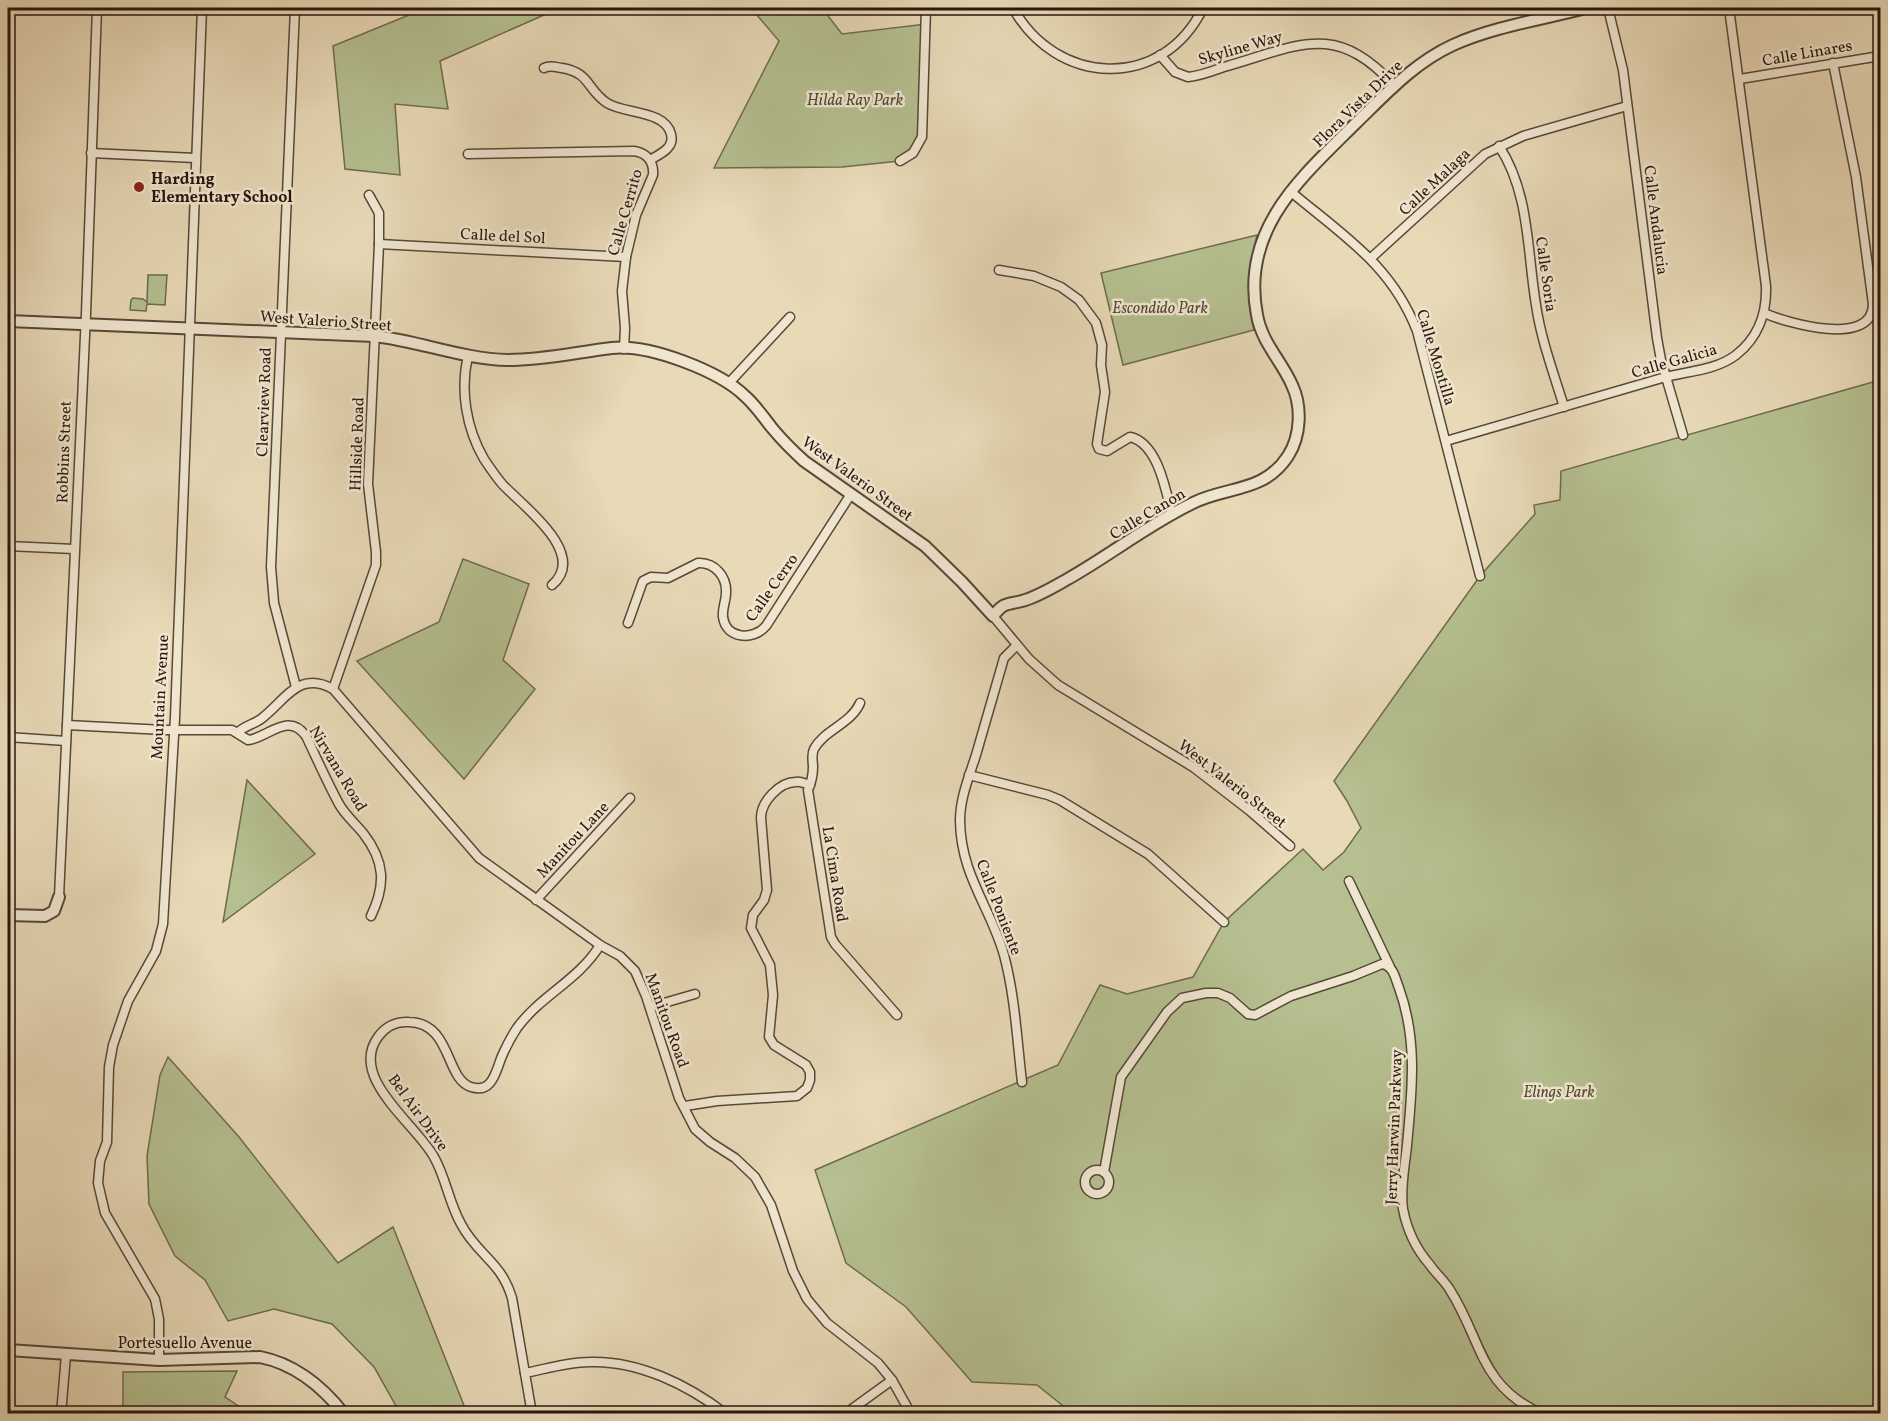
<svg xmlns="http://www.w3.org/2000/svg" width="1888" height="1421" font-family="Vollkorn,serif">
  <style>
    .green { fill: #b5bf8f; stroke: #6e6b4e; stroke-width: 1.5 }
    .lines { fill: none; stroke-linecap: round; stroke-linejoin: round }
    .minor-casing { stroke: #574838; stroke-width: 11 }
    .tertiary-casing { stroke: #574838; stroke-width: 14 }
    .minor { stroke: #f0e6d0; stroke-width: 8 }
    .tertiary { stroke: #f0e6d0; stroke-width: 10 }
    .poi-dot { fill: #8f2418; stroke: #f0e6d0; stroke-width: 2 }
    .labels { text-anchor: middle; stroke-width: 5; stroke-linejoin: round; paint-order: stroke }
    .street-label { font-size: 16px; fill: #27170d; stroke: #f0e6d0 }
    .park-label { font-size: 16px; font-style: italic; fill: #524934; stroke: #f0e6d0 }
    .poi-label { font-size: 16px; font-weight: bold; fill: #27170d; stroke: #f0e6d0; text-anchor: start }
  </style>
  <rect width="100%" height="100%" fill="#e8d9b7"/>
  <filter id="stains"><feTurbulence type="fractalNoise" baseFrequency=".00333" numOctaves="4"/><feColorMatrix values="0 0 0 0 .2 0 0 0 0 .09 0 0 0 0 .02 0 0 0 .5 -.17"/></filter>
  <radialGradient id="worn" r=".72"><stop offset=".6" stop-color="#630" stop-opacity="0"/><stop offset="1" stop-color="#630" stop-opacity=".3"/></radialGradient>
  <!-- green -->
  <g class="green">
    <path d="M426 8H666L660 14 553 11 440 61 448 109 395 104 400 175 345 169 333 46Z"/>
    <path d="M751 8H822L842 34 926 24 919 146 900 161 842 167 714 168 779 41Z"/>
    <path d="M1257 235C1249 267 1245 297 1254 330L1123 365 1101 273Z"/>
    <path d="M148 275H167L165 305 147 304 146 311 130 310 131 300 133 298 143 299 147 302Z"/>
    <path d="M1880 380V1413H1072L1037 1385 972 1382 906 1307 846 1263 815 1170 1058 1065 1100 985 1127 994 1193 977 1224 922 1303 849 1323 870 1344 852 1361 828 1347 801 1334 781 1480 576 1535 514 1534 505 1560 500 1561 471Z"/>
    <path d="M463 559 529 584 503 660 535 689 464 779 357 661 439 622Z"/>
    <path d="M247 780 315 854 223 922Z"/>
    <path d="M168 1057 239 1137 338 1263 393 1227 467 1413H400L374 1367 332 1324 274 1309 228 1321 205 1280 175 1256 149 1204 147 1156 160 1075Z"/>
    <path d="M237 1371 225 1397 249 1413H123V1372Z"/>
  </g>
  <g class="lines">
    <!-- minor casing -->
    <g class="minor-casing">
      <g id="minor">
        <path d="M295 8 271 567 274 603 296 687"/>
        <path d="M1013 8C1056 86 1162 92 1203 8"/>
        <path d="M1608 8 1623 70 1657 338 1661 360 1683 435"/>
        <path d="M1160 55 1175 72 1188 77C1200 76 1213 71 1224 67 1298 46 1334 20 1394 85"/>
        <path d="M544 68C550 65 555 67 562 68 591 73 586 89 607 103 624 114 665 110 671 134 675 148 660 154 650 160"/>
        <path d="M1740 79 1880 56"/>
        <path d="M1499 146C1530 193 1527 252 1536 305 1541 340 1554 374 1564 407"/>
        <path d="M91 153 195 158"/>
        <path d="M468 154 634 151C647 153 654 162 653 175L636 215 626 257 622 291 625 328 624 349"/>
        <path d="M900 161 913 153 922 137 926 8"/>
        <path d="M1290 191C1342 235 1391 264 1417 331L1480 576"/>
        <path d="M379 244 626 257"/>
        <path d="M1371 258 1485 154 1523 136 1627 106"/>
        <path d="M999 270 1034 276 1061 287 1079 300 1096 323 1102 345 1101 365 1105 392 1097 444 1099 449 1107 451 1130 437C1158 443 1166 491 1172 515"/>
        <path d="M1764 313C1787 323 1873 348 1873 304L1856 177 1833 63"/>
        <path d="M468 356C460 390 466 428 484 459 490 468 496 477 503 485 522 505 589 554 552 585"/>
        <path d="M729 383 790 317"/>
        <path d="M1446 441C1518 420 1590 399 1662 378 1687 371 1715 371 1736 355 1758 338 1767 313 1766 286L1729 8"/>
        <path d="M8 546 74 549"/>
        <path d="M993 616 1029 659 1058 685 1193 767 1250 811 1290 846"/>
        <path d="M628 623 643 581 651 577 668 578 698 563C715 562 727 577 726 593 726 601 722 608 723 617 726 639 753 641 766 626L851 494"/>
        <path d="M1017 645 1004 658C995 690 985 723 976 755 969 777 960 798 960 821 961 876 990 906 1004 955 1015 996 1017 1040 1022 1082"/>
        <path d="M333 689 376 565V552L368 484 379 244V213L369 195"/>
        <path d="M860 703C851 724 824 730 814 749 811 755 813 761 813 767 813 775 811 783 808 790L831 937 835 944 897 1015"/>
        <path d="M67 725 164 730H232L248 740C268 738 288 711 306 736 317 759 327 782 339 804 345 815 355 823 363 833 385 861 386 885 371 916"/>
        <path d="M237 733C244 726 254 724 261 719 286 700 298 670 333 689L479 858 600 945 620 956 635 971 646 996 679 1098 695 1129 710 1142 735 1158 755 1177 771 1205 793 1271 807 1299 827 1323 878 1363 892 1380 911 1414"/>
        <path d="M8 737 66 741"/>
        <path d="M969 775 1048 795 1060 800 1148 854 1224 922"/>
        <path d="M1349 881 1390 967"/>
        <path d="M59 897 86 314 97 8"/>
        <path d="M536 900 630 798"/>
        <path d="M650 1007 695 994"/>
        <path d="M685 1106 717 1101 797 1096 807 1088 810 1080V1072L806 1065 774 1045 769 1037 773 995 770 965 751 928 753 915 764 900 767 890 761 818C761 802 779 782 796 782 800 781 806 784 810 785"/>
        <circle cx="1097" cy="1182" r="12"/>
        <path d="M1104 1172 1121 1077 1167 1012 1182 998 1206 993H1218L1230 998 1248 1014 1255 1015 1291 996 1353 976 1382 964C1394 966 1395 978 1399 988 1418 1040 1412 1092 1407 1145 1405 1166 1400 1188 1403 1209 1407 1230 1416 1249 1430 1265 1436 1274 1445 1281 1450 1290 1482 1340 1479 1386 1542 1414"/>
        <path d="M8 1320V1347"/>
        <path d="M159 1360V1319L155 1299 105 1213 98 1183 100 1161 107 1142 109 1067 113 1045 128 1001 156 951 163 924 175 718 202 8"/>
        <path d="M525 1373C546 1369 568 1362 589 1362 638 1360 688 1385 726 1414"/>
        <path d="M61 1414 66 1355"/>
        <path d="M532 1414 512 1298C501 1261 477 1255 461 1224 449 1203 446 1178 434 1157 417 1125 348 1078 378 1037 385 1027 396 1021 409 1022 452 1023 445 1079 471 1087 493 1094 496 1070 502 1056 506 1047 511 1037 517 1028 541 995 579 980 600 945"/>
        <path d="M845 1414 892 1380"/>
      </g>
    </g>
    <!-- tertiary casing -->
    <g class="tertiary-casing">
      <g id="tertiary">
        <path d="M8 321 374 336C420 341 462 359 508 360 543 360 578 352 612 348 649 344 720 371 746 397 756 406 764 418 772 428 782 440 793 451 804 461L925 546 962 582 993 616C996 613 998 609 1003 606 1009 603 1015 603 1022 601 1037 597 1052 588 1066 580 1109 556 1149 524 1193 503 1227 486 1264 493 1288 456 1301 436 1302 406 1292 385 1281 360 1262 343 1257 315 1240 228 1303 176 1357 122 1387 93 1414 63 1453 45 1492 27 1544 19 1586 8"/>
        <path d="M8 915 45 916 54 911 59 897"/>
        <path d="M8 1350 159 1360 260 1357C295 1364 322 1386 344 1414"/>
      </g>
    </g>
    <!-- minor -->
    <use href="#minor" class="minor"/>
    <!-- tertiary -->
    <use href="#tertiary" class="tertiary"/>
  </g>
  <!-- markers -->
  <circle class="poi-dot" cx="139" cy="187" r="6"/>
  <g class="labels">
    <!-- street labels -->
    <g class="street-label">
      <text transform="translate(1240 47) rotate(-16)" y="6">Skyline Way</text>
      <text transform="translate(1807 52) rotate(-10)" y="6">Calle Linares</text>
      <text transform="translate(1357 103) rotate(-44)" y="6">Flora Vista Drive</text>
      <text transform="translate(1434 181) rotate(-43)" y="6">Calle Malaga</text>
      <text transform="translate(624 212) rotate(-74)" y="6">Calle Cerrito</text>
      <text transform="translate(1657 220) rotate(83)" y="6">Calle Andalucia</text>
      <text transform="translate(503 235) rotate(3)" y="6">Calle del Sol</text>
      <text transform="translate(1547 274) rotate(82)" y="6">Calle Soria</text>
      <text transform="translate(326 320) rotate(4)" y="6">West Valerio Street</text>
      <text transform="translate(1437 357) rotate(73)" y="6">Calle Montilla</text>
      <text transform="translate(1674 360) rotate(-16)" y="6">Calle Galicia</text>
      <text transform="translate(263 402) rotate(-88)" y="6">Clearview Road</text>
      <text transform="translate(356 444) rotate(-88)" y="6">Hillside Road</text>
      <text transform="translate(63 452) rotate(-88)" y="6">Robbins Street</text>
      <text transform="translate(858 478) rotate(36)" y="6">West Valerio Street</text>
      <text transform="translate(1147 513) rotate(-31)" y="6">Calle Canon</text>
      <text transform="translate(771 587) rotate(-55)" y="6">Calle Cerro</text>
      <text transform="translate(159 697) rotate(-87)" y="6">Mountain Avenue</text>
      <text transform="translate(339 768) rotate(59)" y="6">Nirvana Road</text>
      <text transform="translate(1233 783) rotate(38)" y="6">West Valerio Street</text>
      <text transform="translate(572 839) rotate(-47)" y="6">Manitou Lane</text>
      <text transform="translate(836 874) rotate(81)" y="6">La Cima Road</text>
      <text transform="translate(1000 907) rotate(69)" y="6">Calle Poniente</text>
      <text transform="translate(668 1020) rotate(70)" y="6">Manitou Road</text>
      <text transform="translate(419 1112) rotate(54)" y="6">Bel Air Drive</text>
      <text transform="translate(1393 1127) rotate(-88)" y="6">Jerry Harwin Parkway</text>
      <text x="185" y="1348">Portesuello Avenue</text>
    </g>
    <!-- park labels -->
    <g class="park-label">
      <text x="855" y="105">Hilda Ray Park</text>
      <text x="1160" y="313">Escondido Park</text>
      <text x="1559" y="1097">Elings Park</text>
    </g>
    <!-- poi labels -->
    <g class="poi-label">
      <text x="151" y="184">Harding<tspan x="151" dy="18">Elementary School</tspan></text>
    </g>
  </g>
  <!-- margin -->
  <rect width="1888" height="1421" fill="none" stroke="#e8d9b7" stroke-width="30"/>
  <rect x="9" y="9" width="1870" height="1403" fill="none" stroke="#27170d" stroke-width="3"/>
  <rect x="15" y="15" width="1858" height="1391" fill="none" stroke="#27170d" stroke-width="1.5"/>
  <rect width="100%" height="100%" filter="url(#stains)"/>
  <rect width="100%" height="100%" fill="url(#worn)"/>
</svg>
